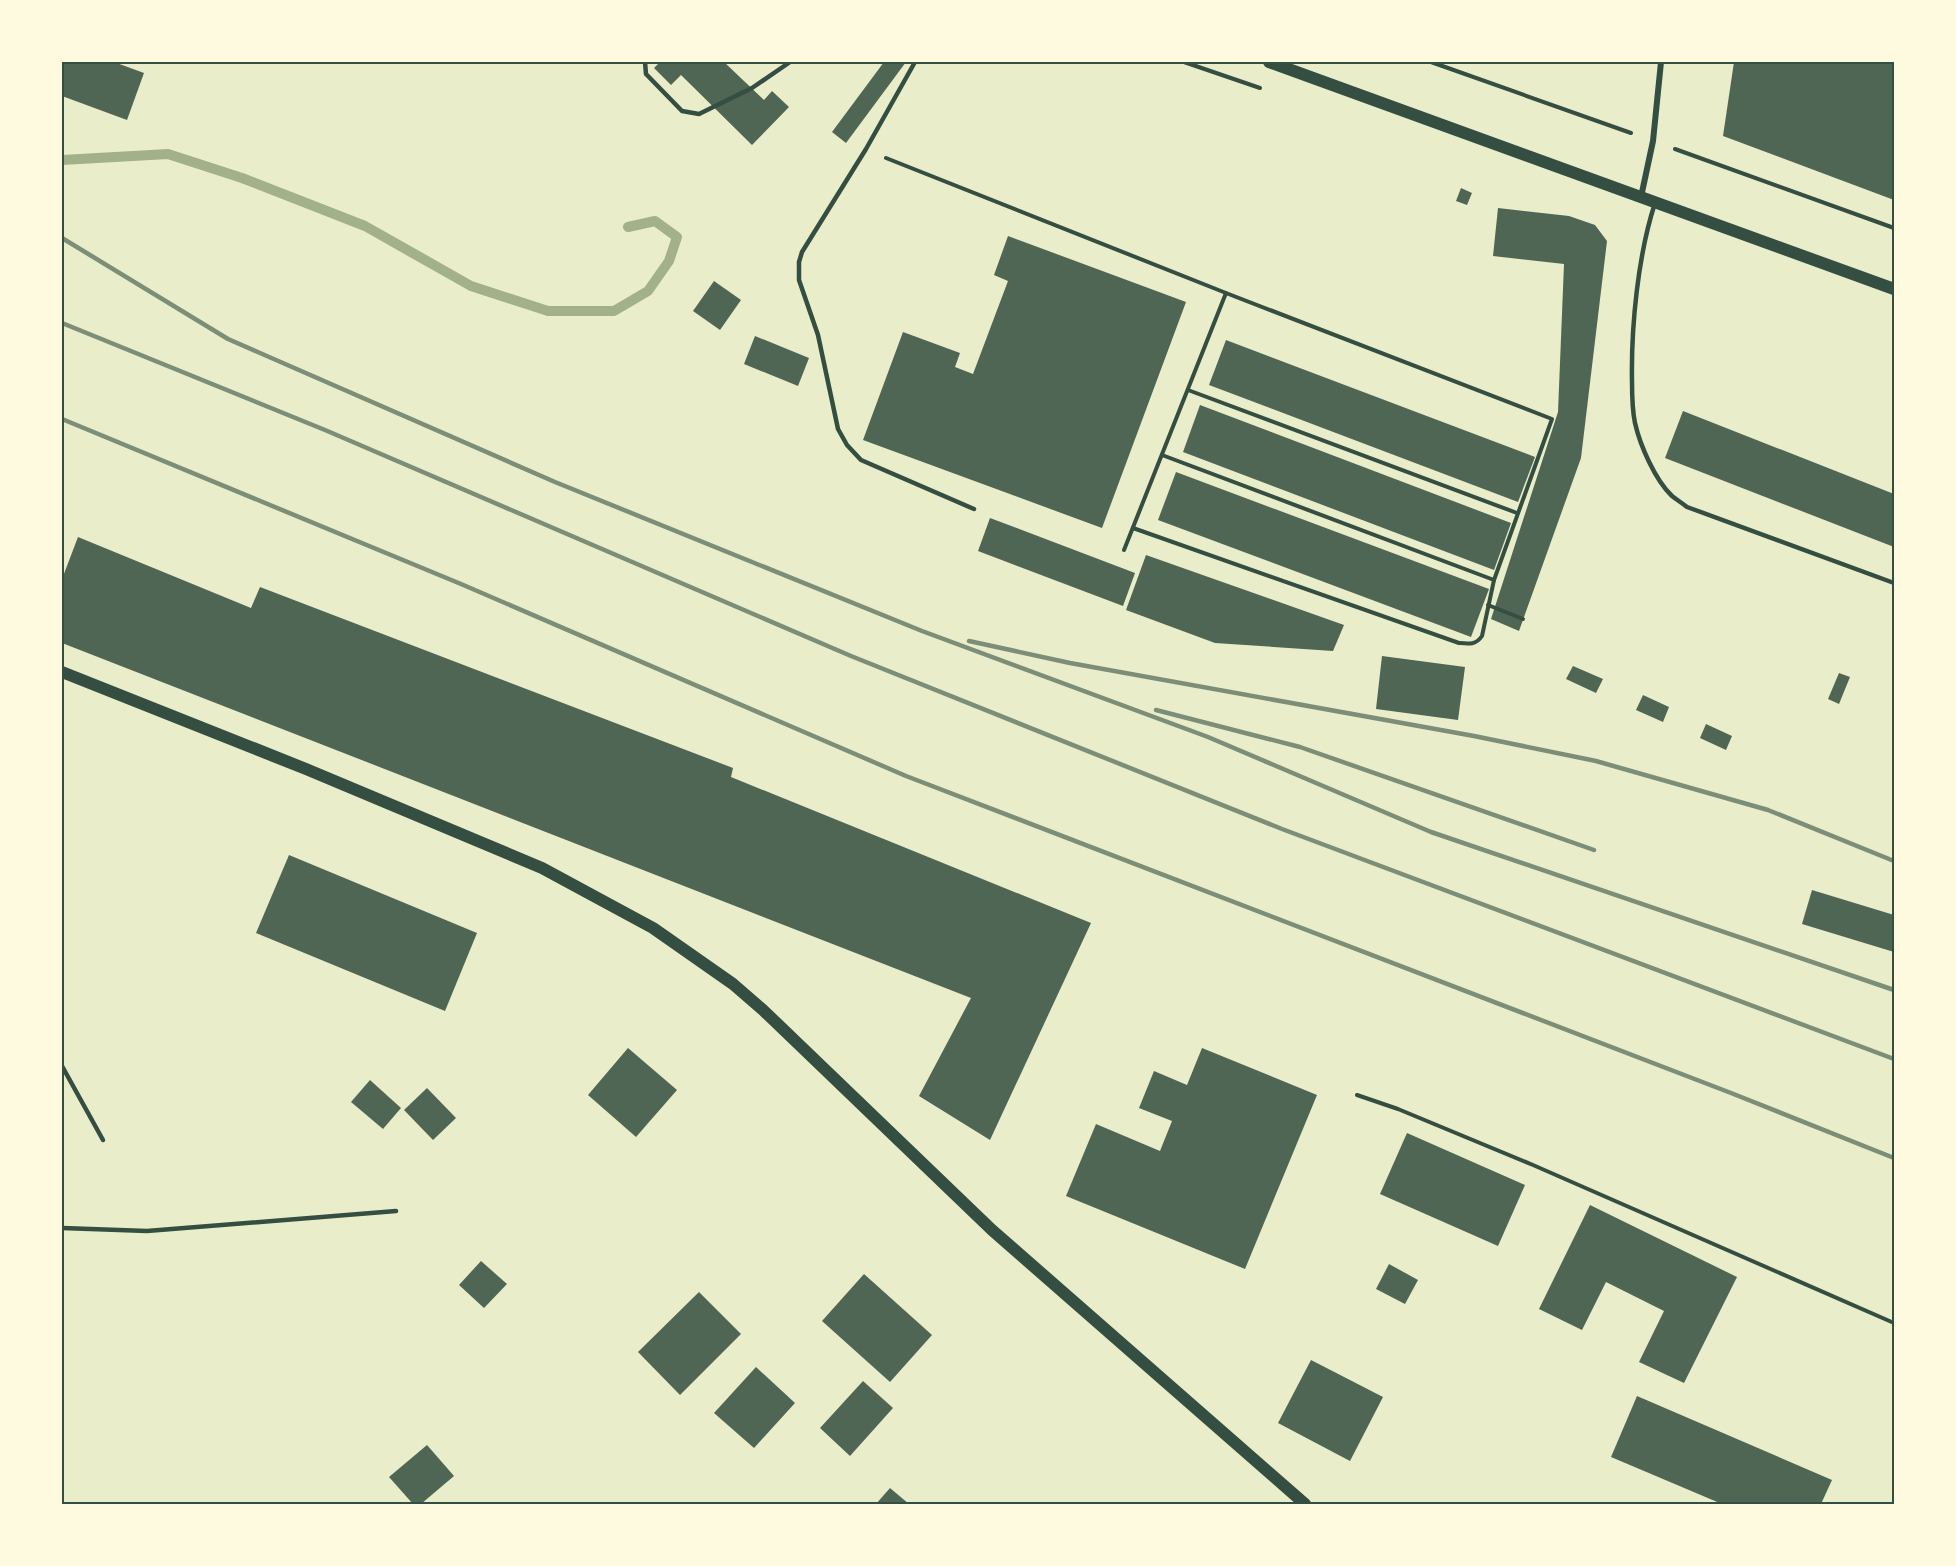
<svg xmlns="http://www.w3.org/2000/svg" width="1956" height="1566" font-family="'Playfair Display',serif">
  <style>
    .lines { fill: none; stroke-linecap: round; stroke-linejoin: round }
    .stream { stroke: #a3b18a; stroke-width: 10 }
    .building { fill: #4f6655 }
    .path { stroke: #344e41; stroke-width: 4 }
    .service { stroke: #344e41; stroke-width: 4.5 }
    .minor { stroke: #344e41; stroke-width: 6 }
    .secondary { stroke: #344e41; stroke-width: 12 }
    .rail { stroke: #7c8e77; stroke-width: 4.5 }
    .neatline { fill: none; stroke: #344e41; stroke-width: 2 }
  </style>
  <rect width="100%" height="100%" fill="#e9edc9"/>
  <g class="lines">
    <!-- stream -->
    <path class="stream" d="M62 160 168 154 242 178 365 226 471 286 548 311H614L648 291 669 261 677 237 655 221 628 227"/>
  </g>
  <!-- building -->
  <g class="building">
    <path d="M62 62H114L144 73 127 120 62 96Z"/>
    <path d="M660 62H724L764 100 772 91 789 107 752 145 681 75 671 85 654 68Z"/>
    <path d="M884 62H906L846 143 832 132Z"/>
    <path d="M1734 62H1894V200L1723 136Z"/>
    <path d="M1461 188 1472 193 1467 205 1456 201Z"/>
    <path d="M1498 208 1569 216 1595 225 1607 241 1581 458 1519 631 1491 619 1558 412 1564 264 1493 256Z"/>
    <path d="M1008 236 1186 302 1102 528 863 440 903 332 960 353 955 367 973 374 1008 281 994 275Z"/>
    <path d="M714 281 741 300 720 330 693 311Z"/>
    <path d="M755 336 809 358 798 386 744 364Z"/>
    <path d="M1226 340 1535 457 1518 502 1209 385Z"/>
    <path d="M1200 405 1511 523 1494 570 1183 452Z"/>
    <path d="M1683 411 1894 494V547L1665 458Z"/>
    <path d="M1176 472 1489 589 1471 637 1158 520Z"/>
    <path d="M990 518 1135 573 1123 606 978 551Z"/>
    <path d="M78 537 251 608 260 587 733 768 731 777 1091 923 990 1140 919 1096 971 998 62 643V579Z"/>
    <path d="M1146 555 1344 625 1333 651 1215 643 1126 610Z"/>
    <path d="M1382 656 1465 667 1458 720 1376 709Z"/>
    <path d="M1573 666 1603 679 1596 693 1566 679Z"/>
    <path d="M1839 673 1850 677 1839 704 1828 699Z"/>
    <path d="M1643 695 1669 707 1663 722 1636 710Z"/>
    <path d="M1706 724 1732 736 1726 750 1700 738Z"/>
    <path d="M289 855 477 933 445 1011 256 933Z"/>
    <path d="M1812 890 1894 915V952L1802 924Z"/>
    <path d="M628 1048 677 1090 636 1137 588 1095Z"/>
    <path d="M1202 1048 1317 1095 1245 1269 1066 1196 1096 1124 1160 1151 1172 1121 1139 1108 1154 1071 1187 1085Z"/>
    <path d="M370 1080 401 1108 383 1129 351 1102Z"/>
    <path d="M427 1088 456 1118 433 1140 404 1110Z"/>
    <path d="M1407 1133 1525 1185 1498 1246 1380 1194Z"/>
    <path d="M1590 1205 1737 1277 1684 1383 1639 1362 1664 1311 1606 1282 1582 1330 1539 1309Z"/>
    <path d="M481 1261 507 1284 484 1308 459 1285Z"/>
    <path d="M1389 1264 1418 1280 1405 1304 1376 1289Z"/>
    <path d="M864 1274 932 1335 890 1382 822 1321Z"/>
    <path d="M699 1292 741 1334 680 1395 638 1352Z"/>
    <path d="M1311 1360 1383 1397 1350 1461 1278 1423Z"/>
    <path d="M756 1367 795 1403 754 1448 714 1413Z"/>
    <path d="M863 1381 893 1408 850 1456 820 1428Z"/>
    <path d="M1637 1396 1832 1480 1821 1504H1722L1611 1457Z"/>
    <path d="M427 1445 454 1476 421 1504H413L389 1477Z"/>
    <path d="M890 1488 909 1504H876Z"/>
  </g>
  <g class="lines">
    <!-- path -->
    <g class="path">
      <path d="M1184 62 1260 88"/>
      <path d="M1431 62 1631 133"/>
      <path d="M1675 149 1894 228"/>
      <path d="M886 158 1226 293 1552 419 1494 580 1482 636C1476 645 1469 644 1459 643L1133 528"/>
      <path d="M1188 390 1517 513"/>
      <path d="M1162 455 1494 580"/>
      <path d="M1124 550 1226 293"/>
      <path d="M1488 605 1523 619"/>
      <path d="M1357 1095 1398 1109 1533 1165 1894 1323"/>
    </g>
    <!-- service -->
    <g class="service">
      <path d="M645 62 646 74 682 111 699 114 752 88 790 62"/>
      <path d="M915 62 866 149 802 252 799 262V280L818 335 838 429 847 445 861 460 974 509"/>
      <path d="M1655 203C1638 255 1631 327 1632 381 1632 395 1632 409 1635 423 1640 445 1655 480 1672 496 1677 500 1682 503 1687 507L1894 583"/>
      <path d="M62 1066 103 1140"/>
      <path d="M62 1228 147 1231 396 1211"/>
    </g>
    <!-- minor -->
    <path class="minor" d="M1641 197 1653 141 1661 62"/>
    <!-- secondary -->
    <g class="secondary">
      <path d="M1269 62 1894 289"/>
      <path d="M62 672 306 769 542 868 653 928 733 984 763 1010 992 1230 1305 1504"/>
    </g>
    <!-- rail -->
    <g class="rail">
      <path d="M62 238 228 339 555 482 922 631 1208 737 1431 832 1894 990"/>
      <path d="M62 323 325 430 851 656 1282 829 1894 1059"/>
      <path d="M62 419 461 584 906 776 1731 1093 1894 1158"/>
      <path d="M969 641 1070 663 1474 736 1596 761 1768 810 1894 861"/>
      <path d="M1156 710 1300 747 1594 850"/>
    </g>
  </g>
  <!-- border -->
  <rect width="1956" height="1566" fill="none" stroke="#fefae0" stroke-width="126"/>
  <rect x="63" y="63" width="1830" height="1440" class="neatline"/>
</svg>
